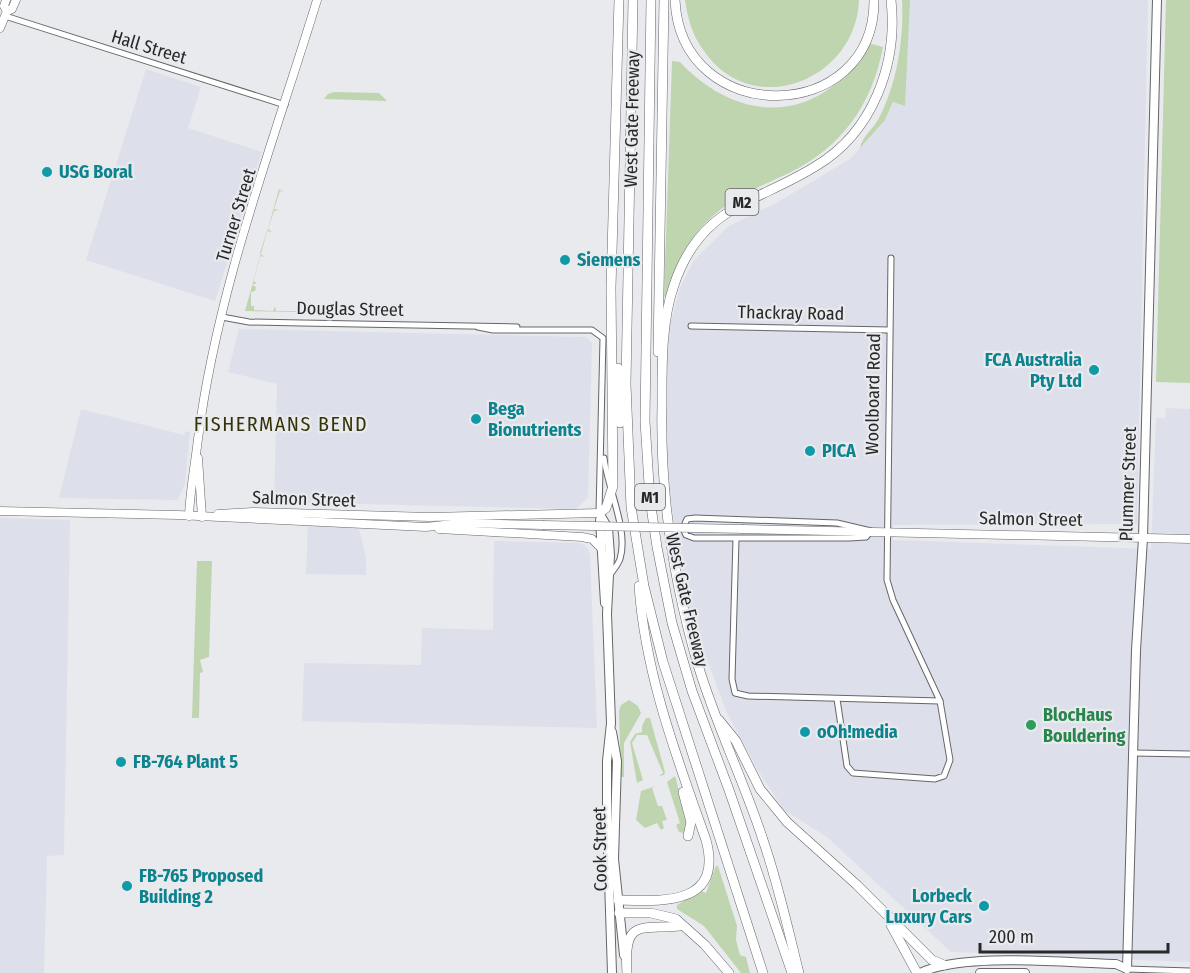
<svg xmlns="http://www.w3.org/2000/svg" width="1190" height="973" font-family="'Fira Sans Condensed',sans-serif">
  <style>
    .built { fill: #dde0ea }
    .green { fill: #bed5b0 }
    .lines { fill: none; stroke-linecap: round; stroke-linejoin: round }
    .street-casing { stroke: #656669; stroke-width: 7 }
    .secondary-casing { stroke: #656669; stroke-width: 9 }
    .primary-casing { stroke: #656669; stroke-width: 10 }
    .highway-casing { stroke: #656669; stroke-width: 10 }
    .street { stroke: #fff; stroke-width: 5 }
    .secondary { stroke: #fff; stroke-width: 8 }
    .primary { stroke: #fff; stroke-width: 8 }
    .highway { stroke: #fff; stroke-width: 9 }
    .secondary-bridge-casing { stroke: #656669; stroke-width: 9; stroke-linecap: butt }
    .secondary-bridge { stroke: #fff; stroke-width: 8 }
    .culture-dot { fill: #0f9aa8; stroke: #e9eaed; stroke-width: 2 }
    .leisure-dot { fill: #2e9e5b; stroke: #e9eaed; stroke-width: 2 }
    .labels { text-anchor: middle; stroke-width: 4.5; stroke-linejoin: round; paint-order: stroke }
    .shield { fill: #e9eaed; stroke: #616264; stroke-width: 1.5 }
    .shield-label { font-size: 16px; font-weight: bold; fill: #272829 }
    .street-label { font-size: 18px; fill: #272829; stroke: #e9eaed }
    .culture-label { font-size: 18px; font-weight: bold; fill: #0d838f; stroke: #e9eaed; text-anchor: start }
    .leisure-label { font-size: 18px; font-weight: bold; fill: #27864d; stroke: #e9eaed; text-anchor: start }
    .neighbourhood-label { font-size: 20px; letter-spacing: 1.5px; fill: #353409; stroke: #e9eaed }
  </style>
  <rect width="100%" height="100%" fill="#e9eaed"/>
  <!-- built -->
  <g class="built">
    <path d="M907 0H1148L1137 524 893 525V540L1151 549 1156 418H1165L1166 408 1190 409V962L951 952 827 837 784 810 757 769 726 711 688 607 667 478 666 362 668 332 680 288 694 260 729 226 776 203 850 159 885 120 894 102 905 106Z"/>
    <path d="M146 69 201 87 188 128 262 152 215 301 86 260Z"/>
    <path d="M239 329 586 337 592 343 588 497 576 509 274 502 277 384 228 372Z"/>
    <path d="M81 409 184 435 186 431 190 432 185 483 178 500 59 498Z"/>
    <path d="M0 518 70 520 64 855 47 856 44 973H0Z"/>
    <path d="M308 524 358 526 366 557V575L306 574Z"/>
    <path d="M494 541 580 543 587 547 590 555 597 728 302 721 304 663 421 665 422 628 493 630Z"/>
  </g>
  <!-- green -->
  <g class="green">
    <path d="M685 0H859C856 81 752 121 704 51 692 35 688 19 685 0Z"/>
    <path d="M902 0H910L905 106 893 102 885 120 860 148C862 137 872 130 878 120 897 84 904 40 902 0Z"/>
    <path d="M1166 0H1190V383L1156 382Z"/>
    <path d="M868 43 883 47C872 105 842 147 789 173 763 185 736 196 714 215 689 236 676 266 666 297L664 296 672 61 680 62C741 127 824 124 868 43Z"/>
    <path d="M334 92 379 93 387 101 324 99 328 94Z"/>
    <path d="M279 189 284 192 280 191 274 209 279 210 274 211 268 229 272 232 267 231 260 253 264 257 260 256 253 281 257 283 252 285 256 287 255 291 251 292V306H254V310L273 311 275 306 276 311H297L299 307V312L245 311Z"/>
    <path d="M197 561H212L209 657 200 660 203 672 200 673 199 718H192Z"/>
    <path d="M629 700 638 706 641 713 624 743V777H621L619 711 621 705Z"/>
    <path d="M646 718H650L665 772 664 775 659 776 663 773 647 735H637L632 743 643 780 637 783 630 742 635 734 642 732V726Z"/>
    <path d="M675 776 688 824 684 833 679 832 676 825 680 823 667 782Z"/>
    <path d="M656 786 652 788 658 806H662L667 820 662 821 664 828 661 830 657 823 645 828 636 820 641 791Z"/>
    <path d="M716 866H718L737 926 736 940 740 955 746 957 750 973H741L704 926 677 909V905L701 891 706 893Z"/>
  </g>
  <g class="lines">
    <!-- street casing -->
    <g class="street-casing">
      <g id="street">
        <path d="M5 16 285 105"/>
        <path d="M222 317 249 322 302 323 517 327"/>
        <path d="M691 326 889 330"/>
        <path d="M478 327 493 330H592L603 338 599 513"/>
        <path d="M604 458C607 486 629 531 620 559 618 565 613 570 610 575"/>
        <path d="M695 518 837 523 871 531 866 537 849 538H694L686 535 683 528 687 519Z"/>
        <path d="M736 539 732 679 735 693 748 696 940 701"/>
        <path d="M837 699 847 766 853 773 935 779 944 776 950 760 940 701 893 600 887 580 891 258"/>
        <path d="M1133 753 1190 754"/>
        <path d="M1127 969 1190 971"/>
      </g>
    </g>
    <!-- secondary casing -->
    <g class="secondary-casing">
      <g id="secondary">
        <path d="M6 0 4 6 7 11"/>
        <path d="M0 28 7 11 12 9 16 0"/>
        <path d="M198 458 202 517"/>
        <path d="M0 511 178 515 426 527 461 523 543 525"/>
        <path d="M218 514 253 512 430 517 599 513"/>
        <path d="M189 516C190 490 195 465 198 439 217 289 273 144 317 0"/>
        <path d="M439 529 582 537 592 539 601 548"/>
        <path d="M744 529 1190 539"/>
      </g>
    </g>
    <!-- primary casing -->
    <g class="primary-casing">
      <g id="primary">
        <path d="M599 513 608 528 610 555 607 614 611 723 607 761V817L612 973"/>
        <path d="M600 520 605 603"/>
        <path d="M612 732 617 761 614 859 624 955"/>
        <path d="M1127 969 1136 650 1143 538 1157 0"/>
        <path d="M920 973C964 952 1065 963 1116 964L1127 969"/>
        <path d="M980 973H1025"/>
      </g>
    </g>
    <!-- highway casing -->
    <g class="highway-casing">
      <g id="highway">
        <path d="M633 0 626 384 631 507 644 586 663 662 763 973"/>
        <path d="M651 0 645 421 650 500 657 547 672 623 692 691 729 790 792 973"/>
        <path d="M675 0C681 129 875 126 874 0"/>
        <path d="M658 352 664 0"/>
        <path d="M618 368 620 423"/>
        <path d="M599 513 606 508 613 486 611 288 619 0"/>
        <path d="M719 720 736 741 760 789 787 822 857 885 932 960 944 965"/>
        <path d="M683 792 691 822 688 836"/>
        <path d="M618 900C660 901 724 907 706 840 677 758 645 674 639 586"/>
        <path d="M619 913H651L676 919 705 945 729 973"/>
        <path d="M891 925 917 973"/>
        <path d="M627 973C623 917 641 930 680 926"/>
        <path d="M799 973C788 929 778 883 763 840 744 781 716 725 698 665 673 580 660 493 662 405 662 366 661 323 674 285 701 205 755 204 816 166 873 132 898 64 891 0"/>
      </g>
    </g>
    <!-- street -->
    <use href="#street" class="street"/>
    <!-- secondary -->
    <use href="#secondary" class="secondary"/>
    <!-- primary -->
    <use href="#primary" class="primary"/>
    <!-- highway -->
    <use href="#highway" class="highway"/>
    <!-- secondary-bridge casing -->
    <g class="secondary-bridge-casing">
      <path id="secondary-bridge" d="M543 525 744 529"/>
    </g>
    <!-- secondary-bridge -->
    <use href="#secondary-bridge" class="secondary-bridge"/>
  </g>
  <!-- markers -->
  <g class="culture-dot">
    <circle cx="47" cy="172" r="6"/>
    <circle cx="565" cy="260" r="6"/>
    <circle cx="1094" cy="370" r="6"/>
    <circle cx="476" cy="419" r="6"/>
    <circle cx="810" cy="451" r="6"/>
    <circle cx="805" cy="732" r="6"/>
    <circle cx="121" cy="762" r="6"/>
    <circle cx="127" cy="886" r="6"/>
    <circle cx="984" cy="906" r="6"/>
  </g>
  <circle class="leisure-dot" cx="1031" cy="725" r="6"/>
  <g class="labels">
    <!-- shield labels -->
    <g class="shield">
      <rect x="725.5" y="189" width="33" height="26" rx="4.5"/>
      <rect x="635" y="484" width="30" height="26" rx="4.5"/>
    </g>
    <g class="shield-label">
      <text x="742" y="208">M2</text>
      <text x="650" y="503">M1</text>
    </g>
    <!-- street labels -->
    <g class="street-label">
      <text transform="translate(149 47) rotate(17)" y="6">Hall Street</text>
      <text transform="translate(632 119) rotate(-89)" y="6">West Gate Freeway</text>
      <text transform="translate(236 215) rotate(-73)" y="6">Turner Street</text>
      <text transform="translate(350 309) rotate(1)" y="6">Douglas Street</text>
      <text transform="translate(791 313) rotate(1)" y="6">Thackray Road</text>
      <text transform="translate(873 394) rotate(-89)" y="6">Woolboard Road</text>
      <text transform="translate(1128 484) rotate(-88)" y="6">Plummer Street</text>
      <text transform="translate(304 499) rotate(2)" y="6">Salmon Street</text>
      <text transform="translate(1031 519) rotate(1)" y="6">Salmon Street</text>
      <text transform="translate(687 600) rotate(77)" y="6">West Gate Freeway</text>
      <text transform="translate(600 849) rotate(-91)" y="6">Cook Street</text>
    </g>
    <!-- culture labels -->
    <g class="culture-label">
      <text x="59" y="178">USG Boral</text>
      <text x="577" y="266">Siemens</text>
      <text x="1082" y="366" text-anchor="end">FCA Australia<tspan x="1082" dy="21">Pty Ltd</tspan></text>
      <text x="488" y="415">Bega<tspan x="488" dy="21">Bionutrients</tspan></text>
      <text x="822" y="457">PICA</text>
      <text x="817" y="738">oOh!media</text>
      <text x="133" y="768">FB-764 Plant 5</text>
      <text x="139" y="882">FB-765 Proposed<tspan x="139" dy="21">Building 2</tspan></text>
      <text x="972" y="902" text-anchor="end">Lorbeck<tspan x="972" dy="21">Luxury Cars</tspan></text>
    </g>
    <!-- leisure labels -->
    <g class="leisure-label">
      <text x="1043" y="721">BlocHaus<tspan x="1043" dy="21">Bouldering</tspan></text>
    </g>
    <!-- neighbourhood labels -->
    <g class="neighbourhood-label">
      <text x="281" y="431">FISHERMANS BEND</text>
    </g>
  </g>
  <!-- scale -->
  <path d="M980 943v9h188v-9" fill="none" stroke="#272829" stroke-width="3"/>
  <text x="989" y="943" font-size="18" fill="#272829" stroke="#e9eaed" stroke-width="4.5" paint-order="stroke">200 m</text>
</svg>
